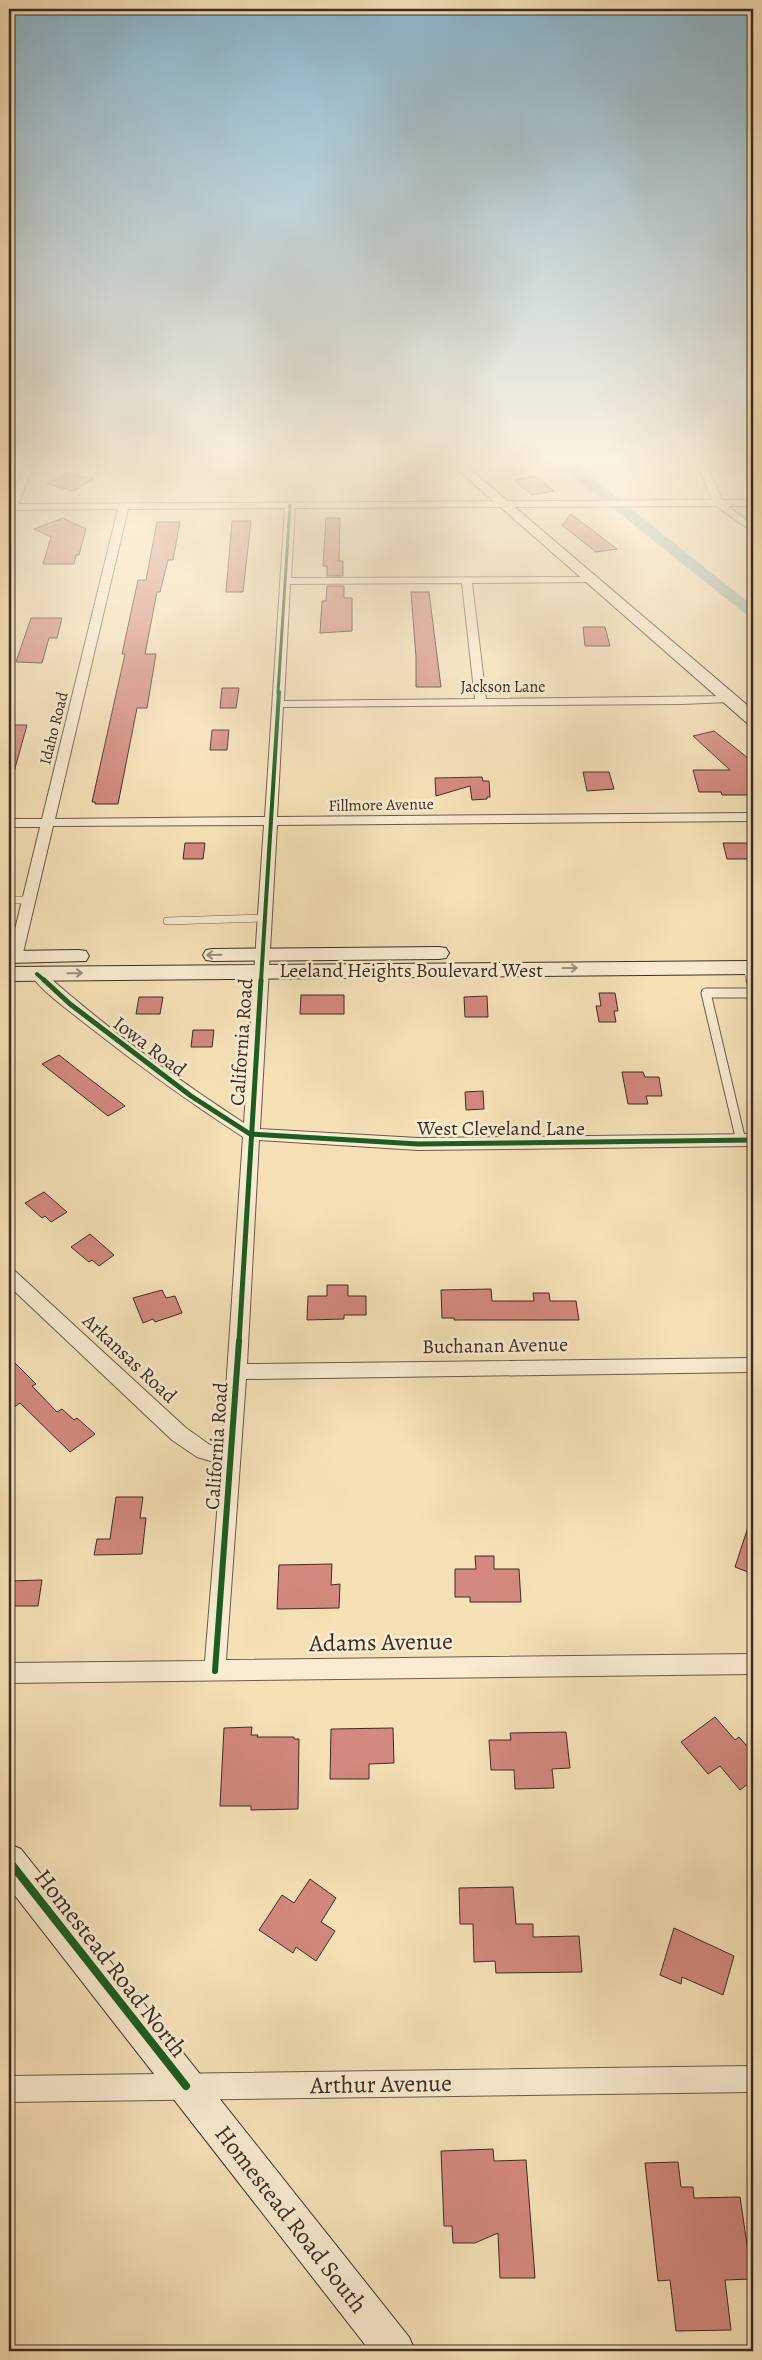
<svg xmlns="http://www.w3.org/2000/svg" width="762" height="2360" font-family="Alegreya,serif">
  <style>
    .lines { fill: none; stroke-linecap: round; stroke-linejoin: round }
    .canal { fill: #9dbeae; fill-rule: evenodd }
    .building { fill: #d3897d; stroke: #3b2d28 }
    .service-far1-casing { stroke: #6a5a4c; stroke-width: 8 }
    .service-casing { stroke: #6a5a4c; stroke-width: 11 }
    .minor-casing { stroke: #6a5a4c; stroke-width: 2 }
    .secondary-casing { stroke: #3b2d28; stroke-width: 2 }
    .service-far1 { stroke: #f9ecd0; stroke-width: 7 }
    .service { stroke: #f9ecd0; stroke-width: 9 }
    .minor { fill: #f9ecd0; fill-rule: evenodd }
    .secondary { fill: #f9ecd0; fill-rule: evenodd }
    .cycleway-far4-casing { stroke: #f9ecd0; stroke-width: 5 }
    .cycleway-far3-casing { stroke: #f9ecd0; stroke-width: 6 }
    .cycleway-far2-casing { stroke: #f9ecd0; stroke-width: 8 }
    .cycleway-far1-casing { stroke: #f9ecd0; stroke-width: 9 }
    .cycleway-casing { stroke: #f9ecd0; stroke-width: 11 }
    .cycleway-far4 { stroke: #1b5e20; stroke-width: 3 }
    .cycleway-far3 { stroke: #1b5e20; stroke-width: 4 }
    .cycleway-far2 { stroke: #1b5e20; stroke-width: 5 }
    .cycleway-far1 { stroke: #1b5e20; stroke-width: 6 }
    .cycleway { stroke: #1b5e20; stroke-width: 8 }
    .oneway { stroke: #9a8c7c }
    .labels { text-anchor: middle; stroke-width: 5; stroke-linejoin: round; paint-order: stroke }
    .far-street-label { font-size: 16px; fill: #3b2d28; stroke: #f9ecd0 }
    .street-label { font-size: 20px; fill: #3b2d28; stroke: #f9ecd0 }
    .near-street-label { font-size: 24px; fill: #3b2d28; stroke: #f9ecd0 }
  </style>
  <rect width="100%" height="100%" fill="#f6e1b7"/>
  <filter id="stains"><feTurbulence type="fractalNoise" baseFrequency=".004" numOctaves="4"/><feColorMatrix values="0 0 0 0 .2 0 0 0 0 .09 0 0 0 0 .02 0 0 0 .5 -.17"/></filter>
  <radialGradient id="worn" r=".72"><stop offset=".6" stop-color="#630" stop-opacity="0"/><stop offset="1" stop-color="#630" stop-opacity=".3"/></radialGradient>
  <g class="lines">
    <!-- canal -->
    <path class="canal" d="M562 463H574L753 606V617L748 616 565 470Z"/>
  </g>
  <!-- building -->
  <g class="building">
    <path d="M67 473 93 479 74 491 47 484Z"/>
    <path d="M535 476 554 491 532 495 514 480Z"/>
    <path d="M571 514 617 549 596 552 562 525Z"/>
    <path d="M63 518 86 529 79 555H76L74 564H43L51 537 34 529Z"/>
    <path d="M326 518H340L339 561H343V576H327V566H323Z"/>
    <path d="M232 521H251L243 592H226Z"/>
    <path d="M157 522H180L173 560H168L160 592H157L145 654H156L147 708H137L118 804H95V802H92L125 654H122L138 580H146Z"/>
    <path d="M327 586H344V598H352V631L320 633 322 601H326Z"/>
    <path d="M411 592H429L441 687H416V657Z"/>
    <path d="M31 618H62L57 638H49L42 663 16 662Z"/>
    <path d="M583 627H605L610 646H585Z"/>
    <path d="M222 688H239L236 708H220Z"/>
    <path d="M9 725H27L14 772 9 771Z"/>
    <path d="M212 730H229L227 750H210Z"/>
    <path d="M714 731 753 762V795H722L721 792H699L693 770H730L693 736Z"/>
    <path d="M583 772H609L614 789 587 791Z"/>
    <path d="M482 777 483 781H489L490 797H487V799L472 800 470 786 436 796 435 778Z"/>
    <path d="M185 843H205L203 859H183Z"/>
    <path d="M723 843H753V859H727Z"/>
    <path d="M599 993H615L618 1011H614L616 1022H599L596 1006H601Z"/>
    <path d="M301 995H344V1014H300Z"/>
    <path d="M487 996 488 1017H465L464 997Z"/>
    <path d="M139 997H163L160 1014H136Z"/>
    <path d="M193 1030H214L212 1047H191Z"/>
    <path d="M59 1055 78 1070 125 1106 108 1116 42 1064Z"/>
    <path d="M622 1072H643L645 1077H659L662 1096H646L648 1104H628Z"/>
    <path d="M483 1091 484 1109 466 1110 465 1092Z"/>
    <path d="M44 1192 67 1212 51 1222 45 1216 42 1218 25 1203Z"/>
    <path d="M90 1234 114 1255 99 1266 92 1260 89 1262 71 1247Z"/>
    <path d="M327 1285H348V1296H366V1315H344V1319L307 1320 308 1296H327Z"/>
    <path d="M491 1289 492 1301H534L533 1293H549L550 1301H576L579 1320H454V1318H442L441 1290Z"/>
    <path d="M162 1290 166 1298 175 1296 182 1313 155 1322 153 1319 143 1323 133 1298Z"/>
    <path d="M9 1357 36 1384 32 1386 57 1412 62 1409 74 1420 77 1418 95 1434 70 1452 20 1403 9 1411Z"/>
    <path d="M116 1497H143L140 1518H146L142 1554 94 1555 97 1539H110Z"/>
    <path d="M750 1521H753V1574L735 1567Z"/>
    <path d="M475 1556H494V1569H519L521 1602H470V1597H455V1569H476Z"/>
    <path d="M332 1564 331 1585 340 1584 339 1608 277 1609 279 1565Z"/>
    <path d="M42 1580 38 1606H9V1581Z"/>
    <path d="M715 1717 735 1740 739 1737 753 1753V1780L740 1790 720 1766 708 1774 681 1742Z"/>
    <path d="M252 1727 251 1735H258L257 1737H294V1739H299L298 1809 251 1810V1806H220L224 1728Z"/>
    <path d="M393 1728 394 1763 369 1764V1779H330L331 1729Z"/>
    <path d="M566 1732 570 1768 552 1769 554 1788 515 1789 514 1770H491L489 1740H511L510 1733Z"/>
    <path d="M310 1879 336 1898 321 1922 335 1931 316 1961 296 1947 293 1953 259 1930 282 1895 294 1903Z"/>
    <path d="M513 1887 516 1924H533V1937L579 1936 582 1972 496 1973 495 1961 474 1962 473 1924H460L459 1888Z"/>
    <path d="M674 1928 734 1956 723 1995 682 1977 681 1984 660 1975Z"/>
    <path d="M493 2149 494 2161 526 2160 535 2278H500L498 2233 475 2243H453L452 2226H444L441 2151Z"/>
    <path d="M678 2162 681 2187H693L694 2198 740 2197 752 2279 725 2280 731 2330 676 2331 670 2280 658 2281 645 2163Z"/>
  </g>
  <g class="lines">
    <!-- service-far1 casing -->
    <g class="service-far1-casing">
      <g id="service-far1">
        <path d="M9 900H28"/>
        <path d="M167 921 265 918"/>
        <path d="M746 967 751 981"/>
      </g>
    </g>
    <!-- service casing -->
    <g class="service-casing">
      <g id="service">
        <path d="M751 980 753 986"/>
        <path d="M741 1141 706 993H753"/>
      </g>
    </g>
    <!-- minor casing -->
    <g class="minor-casing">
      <g id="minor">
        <path d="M26 463H35L18 504 712 500 697 463H706L722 500H753V506H728L753 525V532L716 506 295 508 291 578 594 577 595 579 590 582 472 583 486 699 729 696 735 699 729 702 682 704 283 707 277 817 753 813V821L277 825 260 1129 418 1138 753 1134V1146L418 1150 259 1140 247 1364 753 1358V1372L246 1379 226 1660 753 1654V1674L9 1683V1663L205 1661 221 1464 197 1457 172 1440 9 1286V1269L15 1271 186 1428 210 1445 222 1448 243 1137C189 1102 138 1065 87 1025 70 1011 42 992 30 974L32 971H42C105 1027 173 1077 244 1123L264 825 53 826 22 957 15 961 10 960 9 954 40 827H9V819H42L118 509 9 510V503ZM285 508 265 817 55 819 128 509ZM462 583 475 699 284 701 290 584Z"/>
        <path d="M753 2066V2092L9 2102V2076Z"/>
      </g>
    </g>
    <!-- secondary casing -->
    <g class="secondary-casing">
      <g id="secondary">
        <path d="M450 463H463L753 710V724L747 723Z"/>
        <path d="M439 947 446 948 449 953 446 958 439 959 213 961 206 960 203 955 206 950 213 949Z"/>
        <path d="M79 950 86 951 89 956 86 961 9 963V951Z"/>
        <path d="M753 961V974L9 981V967Z"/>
        <path d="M9 1844 21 1849 409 2337 415 2351H370L9 1888Z"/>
      </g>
    </g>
    <!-- service-far1 -->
    <use href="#service-far1" class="service-far1"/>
    <!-- service -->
    <use href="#service" class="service"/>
    <!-- minor -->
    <use href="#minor" class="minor"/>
    <!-- secondary -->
    <use href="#secondary" class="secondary"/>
    <!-- cycleway-far4 casing -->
    <g class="cycleway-far4-casing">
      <path id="cycleway-far4" d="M278 693 290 505"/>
    </g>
    <!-- cycleway-far3 casing -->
    <g class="cycleway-far3-casing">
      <g id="cycleway-far3">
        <path d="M37 974 45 981"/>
        <path d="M261 981 279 692"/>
      </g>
    </g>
    <!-- cycleway-far2 casing -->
    <g class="cycleway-far2-casing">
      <g id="cycleway-far2">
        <path d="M44 980 70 1004 191 1096 250 1134 418 1144 753 1140"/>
        <path d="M239 1342 261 980"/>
      </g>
    </g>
    <!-- cycleway-far1 casing -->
    <g class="cycleway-far1-casing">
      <path id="cycleway-far1" d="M215 1671 239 1341"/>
    </g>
    <!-- cycleway casing -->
    <g class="cycleway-casing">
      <path id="cycleway" d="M9 1861 186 2086"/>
    </g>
    <!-- cycleway-far4 -->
    <use href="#cycleway-far4" class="cycleway-far4"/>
    <!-- cycleway-far3 -->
    <use href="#cycleway-far3" class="cycleway-far3"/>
    <!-- cycleway-far2 -->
    <use href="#cycleway-far2" class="cycleway-far2"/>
    <!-- cycleway-far1 -->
    <use href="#cycleway-far1" class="cycleway-far1"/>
    <!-- cycleway -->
    <use href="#cycleway" class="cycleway"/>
  </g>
  <!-- one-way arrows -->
  <defs><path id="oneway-shaft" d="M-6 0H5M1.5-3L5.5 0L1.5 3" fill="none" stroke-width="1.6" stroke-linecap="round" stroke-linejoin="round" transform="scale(1.25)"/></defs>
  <g class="oneway">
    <use href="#oneway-shaft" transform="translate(214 955) rotate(179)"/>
    <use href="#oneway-shaft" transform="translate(570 968)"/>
    <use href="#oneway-shaft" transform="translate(75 973) rotate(-1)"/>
  </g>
  <!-- sky -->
  <linearGradient id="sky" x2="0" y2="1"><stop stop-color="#8ab8d1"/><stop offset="0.58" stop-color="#fbf2df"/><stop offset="1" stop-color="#fbf2df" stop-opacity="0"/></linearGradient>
  <rect width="762" height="793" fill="url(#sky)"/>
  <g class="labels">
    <!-- far-street labels -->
    <g class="far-street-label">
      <text x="503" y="692">Jackson Lane</text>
      <text transform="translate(53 728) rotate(-76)" y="6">Idaho Road</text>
      <text transform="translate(381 804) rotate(-1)" y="6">Fillmore Avenue</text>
    </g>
    <!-- street labels -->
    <g class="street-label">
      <text x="411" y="977">Leeland Heights Boulevard West</text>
      <text transform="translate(241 1042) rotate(-86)" y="7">California Road</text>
      <text transform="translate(150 1046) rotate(37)" y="7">Iowa Road</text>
      <text x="501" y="1135">West Cleveland Lane</text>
      <text transform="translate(495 1345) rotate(-1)" y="7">Buchanan Avenue</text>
      <text transform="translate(130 1358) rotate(43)" y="7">Arkansas Road</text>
      <text transform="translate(216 1446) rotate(-86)" y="7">California Road</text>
    </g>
    <!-- near-street labels -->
    <g class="near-street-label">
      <text transform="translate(381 1642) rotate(-1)" y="8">Adams Avenue</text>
      <text transform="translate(111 1963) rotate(52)" y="8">Homestead Road North</text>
      <text transform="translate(381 2084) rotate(-1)" y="8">Arthur Avenue</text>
      <text transform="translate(291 2219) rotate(52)" y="8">Homestead Road South</text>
    </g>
  </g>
  <!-- margin -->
  <rect width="762" height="2360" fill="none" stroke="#f6e1b7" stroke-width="30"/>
  <rect x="10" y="10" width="742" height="2340" fill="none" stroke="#3b2d28" stroke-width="2.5"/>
  <rect x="15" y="15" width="732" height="2330" fill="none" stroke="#3b2d28"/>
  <rect width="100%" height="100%" filter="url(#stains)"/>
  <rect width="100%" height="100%" fill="url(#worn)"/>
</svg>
